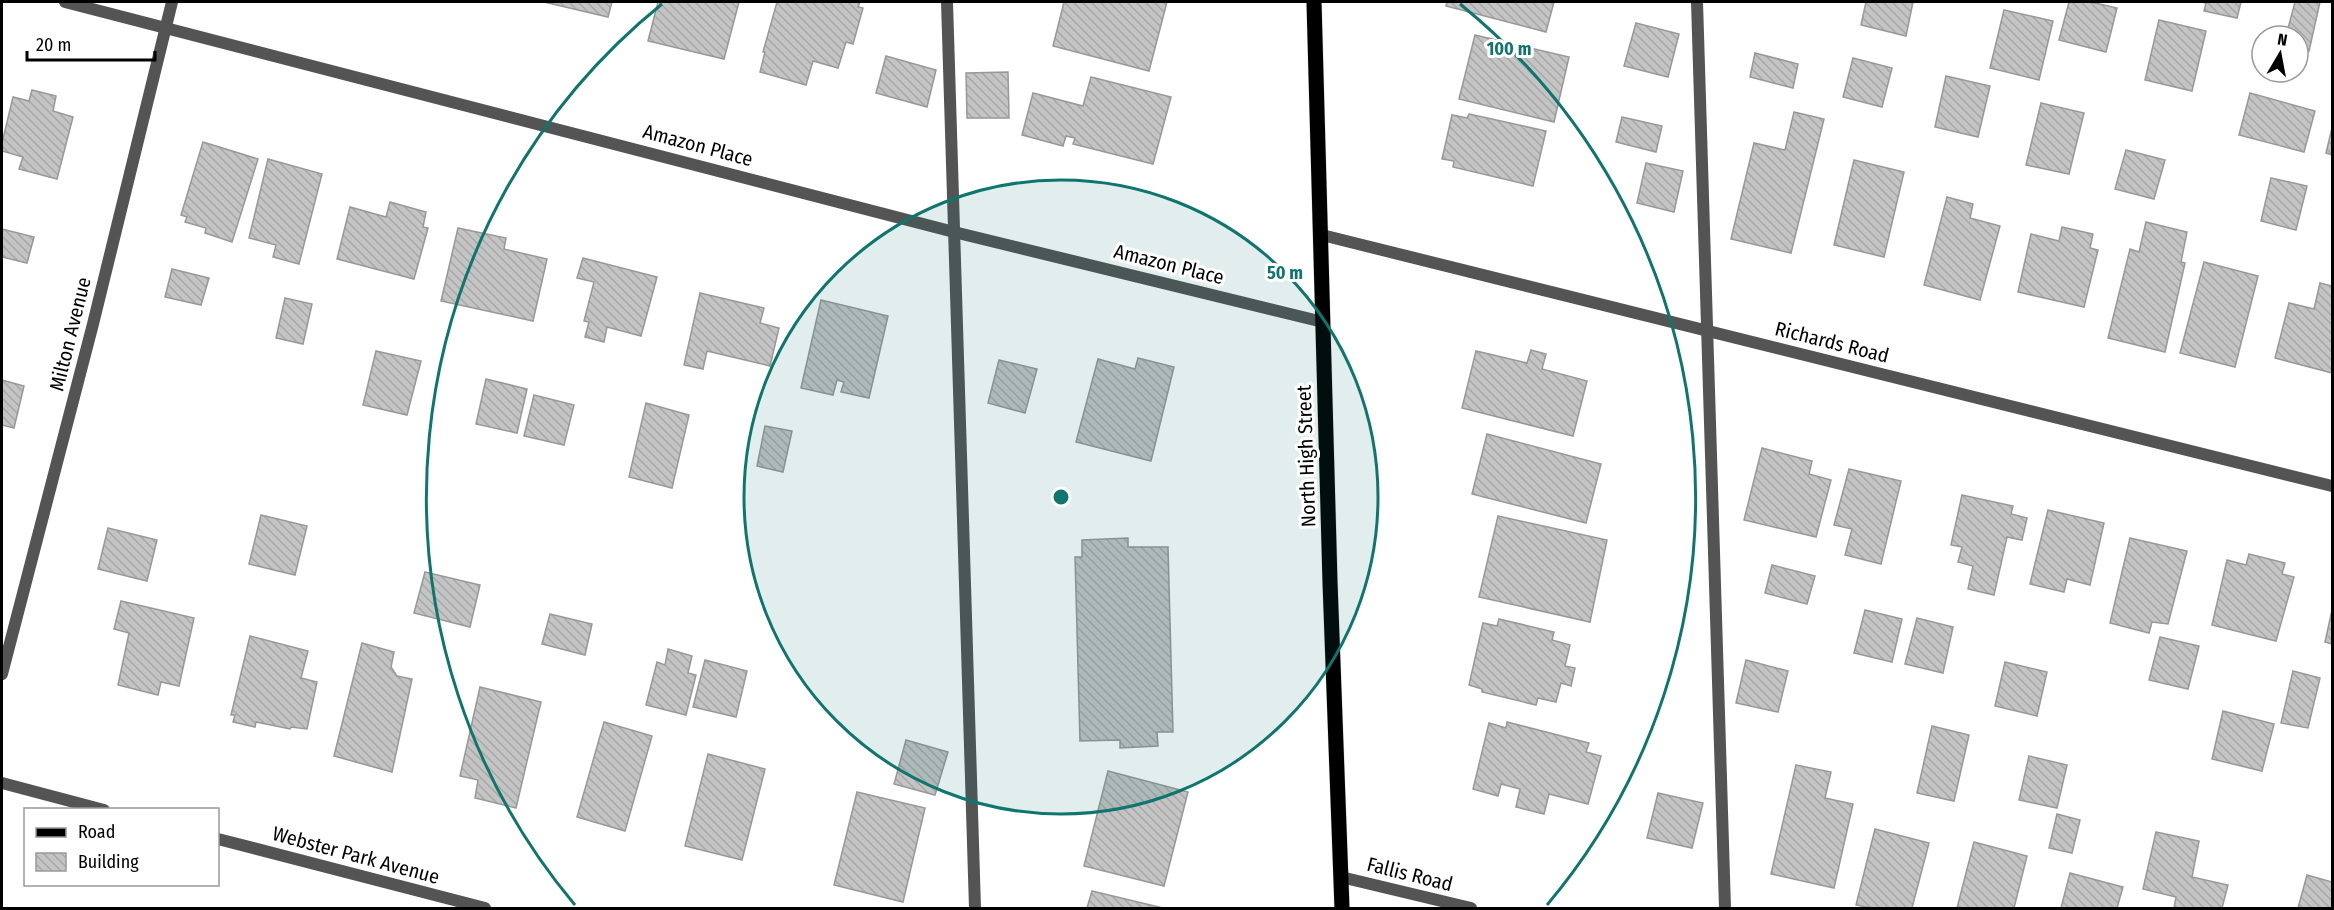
<svg xmlns="http://www.w3.org/2000/svg" width="2334" height="910" font-family="'Fira Sans Condensed',sans-serif">
  <style>
    .building { fill: url(#building-back-hatch); stroke: #989898; stroke-width: 1.5 }
    .lines { fill: none; stroke-linecap: round; stroke-linejoin: round }
    .primary-casing { stroke: #dbdbdb; stroke-width: 16 }
    .service { stroke: #545454; stroke-width: 12 }
    .minor { stroke: #545454; stroke-width: 12 }
    .primary { stroke: #000; stroke-width: 15 }
    .ring { fill: none; stroke: #0f766e; stroke-width: 3 }
    .labels { text-anchor: middle; stroke-width: 6; stroke-linejoin: round; paint-order: stroke }
    .street-label { font-size: 20px; fill: #000; stroke: #fff }
    .centre { fill: #0f766e; stroke: #fff; stroke-width: 3 }
    .ring-label { font-size: 18px; text-anchor: middle; font-weight: bold; fill: #0f766e; stroke: #fff; stroke-width: 6; stroke-linejoin: round; paint-order: stroke }
  </style>
  <defs>
    <pattern id="building-back-hatch" width="6" height="6" patternUnits="userSpaceOnUse" patternTransform="scale(1.5)"><rect width="6" height="6" fill="#c4c4c4"/><path d="M-1 5l2 2M0 0l6 6M5-1l2 2" fill="none" stroke="#a7a7a7"/></pattern>
  </defs>
  <rect width="100%" height="100%" fill="#fff"/>
  <!-- building -->
  <g class="building">
    <path d="M544 2H612L608 17Z"/>
    <path d="M658 2H739L724 59 648 41Z"/>
    <path d="M777 2H860L858 7 863 8 853 44 846 42 838 68 813 61 806 85 760 72 765 52H763Z"/>
    <path d="M1064 2H1167L1149 71 1053 46Z"/>
    <path d="M1447 2H1554L1546 32 1446 6Z"/>
    <path d="M1866 2H1913L1906 36 1861 25Z"/>
    <path d="M2069 2H2091L2117 8 2106 52 2059 40Z"/>
    <path d="M2201 2H2241L2237 18 2204 11 2206 3Z"/>
    <path d="M2295 2H2320L2309 51 2298 48V36H2286Z"/>
    <path d="M2004 10 2053 21 2039 80 1990 68Z"/>
    <path d="M2159 20 2206 31 2192 91 2145 80Z"/>
    <path d="M1636 23 1679 34 1668 77 1624 66Z"/>
    <path d="M1475 35 1569 57 1554 122 1459 99Z"/>
    <path d="M1755 53 1798 64 1793 88 1750 77Z"/>
    <path d="M886 56 936 70 927 107 876 93Z"/>
    <path d="M1853 58 1892 68 1882 107 1843 97Z"/>
    <path d="M1008 72 1009 118H967L966 73Z"/>
    <path d="M1946 76 1990 86 1978 137 1935 127Z"/>
    <path d="M1091 77 1171 97 1153 164 1073 144 1075 138 1066 136 1063 146 1022 135 1033 93 1083 106Z"/>
    <path d="M32 90 56 96 53 111 73 117 57 179 19 169 23 157 2 151V143L13 97 29 101Z"/>
    <path d="M2250 93 2315 111 2304 152 2239 135Z"/>
    <path d="M2041 103 2084 113 2069 174 2026 165Z"/>
    <path d="M1794 112 1824 119 1791 253 1731 239 1754 143 1785 150Z"/>
    <path d="M1469 114 1546 131 1533 186 1453 167 1454 161 1442 159 1452 115 1467 118Z"/>
    <path d="M1622 117 1662 126 1656 152 1616 142Z"/>
    <path d="M2332 128V155L2326 153Z"/>
    <path d="M203 142 258 159 232 242 205 233 206 228 185 222 187 217 181 215Z"/>
    <path d="M2126 150 2165 160 2154 199 2115 189Z"/>
    <path d="M268 159 322 174 299 264 273 257 276 245 249 238Z"/>
    <path d="M1854 160 1904 172 1884 257 1834 245Z"/>
    <path d="M1646 163 1683 171 1674 212 1637 203Z"/>
    <path d="M2271 178 2307 186 2296 230 2261 221Z"/>
    <path d="M1947 197 1973 204 1970 218 2000 226 1980 300 1924 285Z"/>
    <path d="M390 202 426 212 423 227 428 228 414 279 337 259 350 207 386 217Z"/>
    <path d="M2146 222 2187 232 2181 262 2185 263 2165 352 2108 338 2130 249 2139 252Z"/>
    <path d="M2062 227 2093 234 2090 248 2098 250 2084 307 2018 292 2031 234 2059 241Z"/>
    <path d="M458 228 506 238 504 249 547 259 533 321 441 301Z"/>
    <path d="M2 229 34 237 27 263 2 257Z"/>
    <path d="M583 258 657 277 641 336 607 327 604 342 585 337 589 322 584 321 594 282 577 278Z"/>
    <path d="M2204 262 2258 276 2235 367 2180 353Z"/>
    <path d="M172 269 209 278 201 305 165 297Z"/>
    <path d="M2320 283 2332 286V373L2275 358 2289 303 2314 309Z"/>
    <path d="M700 293 764 308 760 323 779 328 770 366 707 351 703 369 684 365Z"/>
    <path d="M285 298 312 304 303 344 276 338Z"/>
    <path d="M821 300 888 316 869 398 841 392 844 382 837 380 833 395 801 388Z"/>
    <path d="M1531 350 1546 354 1542 369 1587 381 1573 436 1462 408 1476 351 1527 363Z"/>
    <path d="M376 351 421 361 407 415 363 405Z"/>
    <path d="M1138 358 1174 367 1151 461 1076 442 1098 359 1135 369Z"/>
    <path d="M999 360 1037 369 1025 413 988 403Z"/>
    <path d="M486 379 527 389 517 433 476 424Z"/>
    <path d="M2 380 24 386 14 428 2 425Z"/>
    <path d="M534 395 574 405 564 445 524 436Z"/>
    <path d="M646 403 689 415 672 488 629 477Z"/>
    <path d="M765 426 792 431 783 472 757 466Z"/>
    <path d="M1487 434 1601 464 1586 523 1472 494Z"/>
    <path d="M1762 448 1812 461 1809 474 1831 480 1816 537 1744 520Z"/>
    <path d="M1849 469 1901 481 1881 564 1845 555 1852 529 1834 525Z"/>
    <path d="M1962 495 2013 506 2011 514 2027 518 2022 540 2007 537 1994 595 1968 589 1973 566 1958 562 1962 547 1951 545Z"/>
    <path d="M2048 510 2104 523 2090 585 2067 579 2064 592 2030 584Z"/>
    <path d="M261 515 307 526 295 575 249 564Z"/>
    <path d="M1498 516 1607 540 1590 622 1479 597Z"/>
    <path d="M108 528 157 540 147 581 98 569Z"/>
    <path d="M1128 538V547H1168L1173 732H1157L1158 746 1120 748V740L1080 741 1075 557H1082V540Z"/>
    <path d="M2130 538 2187 551 2168 624 2152 622 2149 633 2110 623Z"/>
    <path d="M2249 554 2285 563 2282 574 2294 577 2276 641 2212 625 2227 560 2246 565Z"/>
    <path d="M1772 565 1815 576 1807 604 1765 593Z"/>
    <path d="M425 572 480 585 470 627 414 613Z"/>
    <path d="M121 601 194 618 179 686 161 682 158 695 118 685 129 633 114 629Z"/>
    <path d="M1865 610 1902 619 1892 662 1854 653Z"/>
    <path d="M2332 610V644L2325 642Z"/>
    <path d="M550 614 592 624 585 655 542 644Z"/>
    <path d="M1917 618 1953 627 1943 673 1905 664Z"/>
    <path d="M1499 619 1554 632 1552 640 1570 645 1565 666 1575 668 1571 686 1561 683 1556 702 1538 698 1536 705 1482 692V689L1469 685 1483 623 1497 626Z"/>
    <path d="M250 636 308 651 301 678 317 682 307 729 291 727 290 729 256 722 255 727 233 722 235 715H231Z"/>
    <path d="M2160 637 2199 646 2188 689 2149 680Z"/>
    <path d="M362 643 394 652 391 667 397 676 412 679 392 772 334 756Z"/>
    <path d="M668 649 692 656 688 673 696 675 686 715 646 705 657 662 665 665Z"/>
    <path d="M705 660 747 671 736 717 693 707Z"/>
    <path d="M1746 660 1788 671 1778 712 1736 703Z"/>
    <path d="M2005 662 2047 672 2037 716 1995 706Z"/>
    <path d="M2293 671 2320 678 2308 728 2281 723Z"/>
    <path d="M480 687 541 702 516 808 475 798 478 780 460 776Z"/>
    <path d="M2223 711 2274 724 2262 771 2212 759Z"/>
    <path d="M604 722 652 736 625 831 577 817Z"/>
    <path d="M1507 722 1589 743 1586 752 1601 756 1588 804 1549 794 1544 814 1516 807 1520 789 1501 784 1498 796 1473 789 1489 723 1506 728Z"/>
    <path d="M1932 726 1969 735 1954 801 1917 793Z"/>
    <path d="M906 740 948 752 935 795 894 784Z"/>
    <path d="M708 754 765 769 742 860 685 846Z"/>
    <path d="M2029 756 2067 765 2057 808 2019 800Z"/>
    <path d="M1796 765 1831 772 1825 798 1853 804 1834 888 1771 874Z"/>
    <path d="M1108 771 1188 792 1164 886 1084 866Z"/>
    <path d="M857 792 925 808 903 902 834 885Z"/>
    <path d="M1658 793 1703 803 1692 848 1647 838Z"/>
    <path d="M2057 814 2080 820 2072 853 2049 848Z"/>
    <path d="M1875 829 1929 843 1912 908H1871L1856 905Z"/>
    <path d="M2156 832 2199 841 2192 877 2228 885 2222 908H2174L2176 897 2143 889Z"/>
    <path d="M1974 842 2027 856 2014 908H1957Z"/>
    <path d="M2070 873 2123 887 2117 908H2061Z"/>
    <path d="M2307 875 2332 882V908H2298Z"/>
    <path d="M1092 891 1163 908H1087Z"/>
  </g>
  <g class="lines">
    <!-- primary casing -->
    <g class="primary-casing">
      <path id="primary" d="M1314 2 1330 582 1342 908"/>
    </g>
    <!-- service -->
    <g class="service">
      <path d="M947 2 975 908"/>
      <path d="M1697 2 1725 908"/>
    </g>
    <!-- minor -->
    <g class="minor">
      <path d="M65 2 954 232 1323 322"/>
      <path d="M1322 235 2332 486"/>
      <path d="M2 674 93 324 172 2"/>
      <path d="M2 783 104 810"/>
      <path d="M218 839 485 908"/>
      <path d="M1341 877 1471 908"/>
    </g>
    <!-- primary -->
    <use href="#primary" class="primary"/>
  </g>
  <!-- distance rings -->
  <circle cx="1061" cy="497" r="317" fill="#0f766e" fill-opacity=".12"/>
  <g class="ring">
    <circle cx="1061" cy="497" r="317"/>
    <path d="M575 905A634 634 0 0 1 662 4M1460 4A634 634 0 0 1 1547 905"/>
  </g>
  <g class="labels">
    <!-- street labels -->
    <g class="street-label">
      <text transform="translate(698 145) rotate(15)" y="7">Amazon Place</text>
      <text transform="translate(1169 264) rotate(14)" y="7">Amazon Place</text>
      <text transform="translate(70 334) rotate(-76)" y="7">Milton Avenue</text>
      <text transform="translate(1832 342) rotate(14)" y="7">Richards Road</text>
      <text transform="translate(1306 456) rotate(-92)" y="7">North High Street</text>
      <text transform="translate(356 855) rotate(15)" y="7">Webster Park Avenue</text>
      <text transform="translate(1410 874) rotate(14)" y="7">Fallis Road</text>
    </g>
  </g>
  <circle cx="1061" cy="497" r="9" class="centre"/>
  <g class="ring-label">
    <text x="1509" y="55">100 m</text>
    <text x="1285" y="279">50 m</text>
  </g>
  <!-- border -->
  <rect width="2334" height="910" fill="none" stroke="#000000" stroke-width="6"/>
  <!-- legend -->
  <rect x="24" y="808" width="195" height="78" fill="#ffffff" stroke="#999999" stroke-width="1.5"/>
  <rect x="36" y="828" width="30" height="9" fill="#000000" stroke="#999999" stroke-width="1.5"/>
  <text x="78" y="838" font-size="18" fill="#000000">Road</text>
  <rect x="36" y="853" width="30" height="18" fill="url(#building-back-hatch)" stroke="#999999" stroke-width="1.5"/>
  <text x="78" y="868" font-size="18" fill="#000000">Building</text>
  <!-- north arrow -->
  <g transform="translate(2280 54) rotate(10)"><circle r="28" fill="#ffffff" stroke="#999999" stroke-width="1.5"/>
  <path d="M0-4.5L10 22L0 15L-10 22Z" fill="#000000"/>
  <text y="-9" font-size="16" font-weight="bold" text-anchor="middle" fill="#000000">N</text>
  </g>
  <!-- scale -->
  <path d="M27 51v9h128v-9" fill="none" stroke="#000000" stroke-width="3"/>
  <text x="36" y="51" font-size="18" fill="#000000" stroke="#ffffff" stroke-width="4.5" paint-order="stroke">20 m</text>
</svg>
